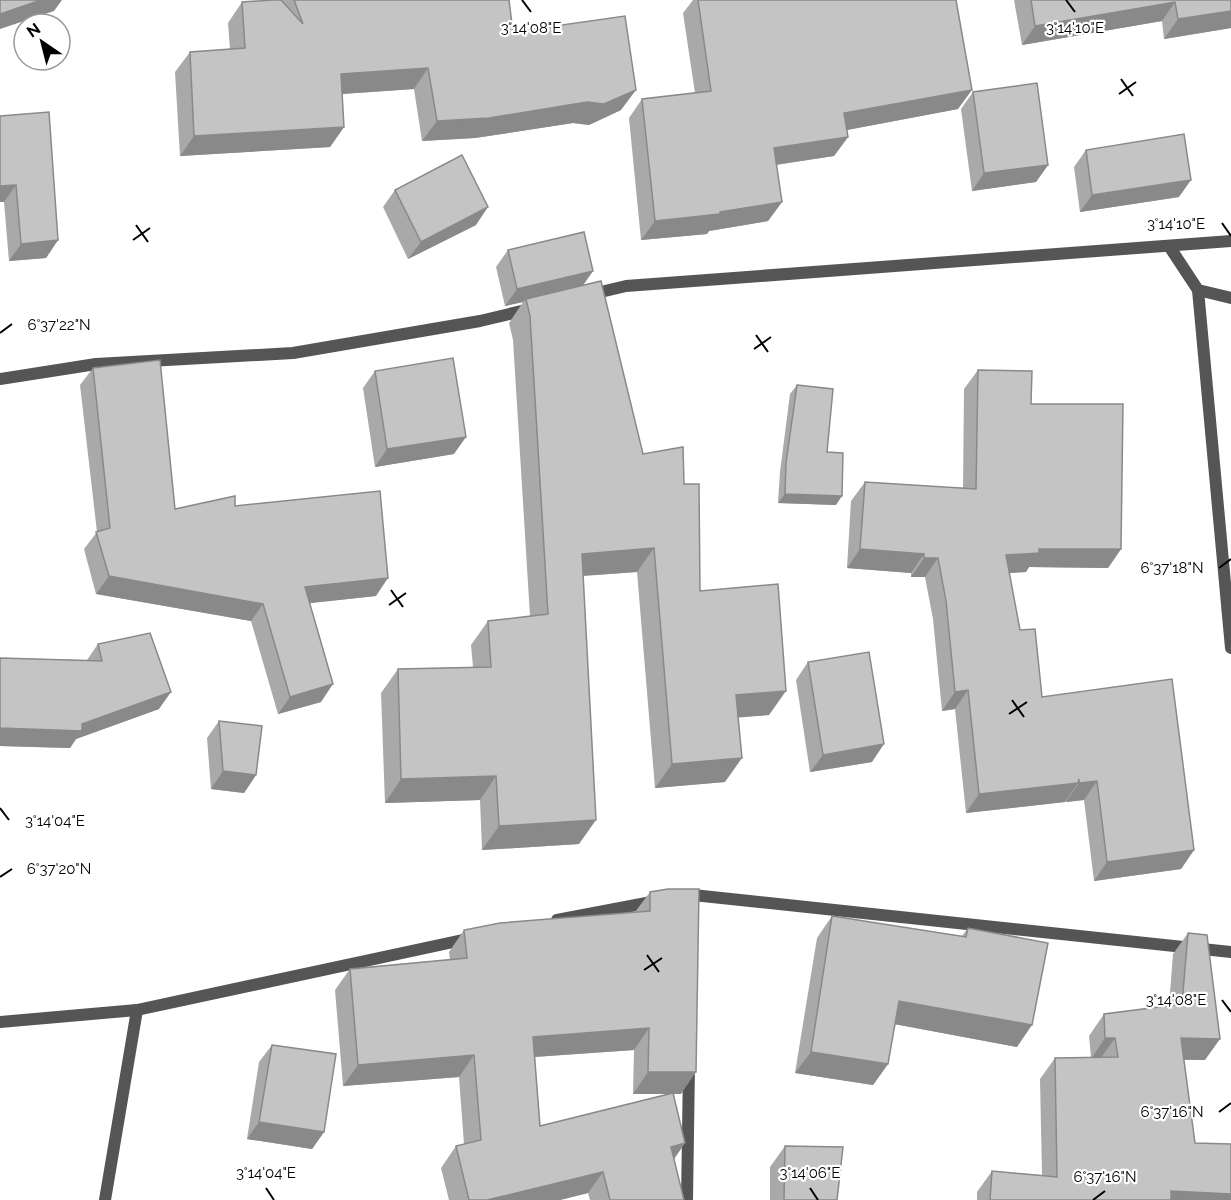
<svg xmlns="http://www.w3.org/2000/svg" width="1231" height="1200" font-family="Raleway,sans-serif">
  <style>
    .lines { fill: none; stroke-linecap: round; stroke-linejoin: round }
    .minor { stroke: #555; stroke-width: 12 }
    .wall { fill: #a9a9a9; fill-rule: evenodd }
    .shaded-wall { fill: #898989 }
    .building { fill: #c4c4c4; stroke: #898989; stroke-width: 1.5 }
    .ticks { fill: none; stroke: #000; stroke-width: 2 }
    .ticks-label { font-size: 15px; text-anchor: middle; fill: #000; stroke: #fff; stroke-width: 4.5; stroke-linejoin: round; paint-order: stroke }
  </style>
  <rect width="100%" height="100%" fill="#fff"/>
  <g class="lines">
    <!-- minor -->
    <g class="minor">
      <path d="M1169 246 1198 290 1231 298"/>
      <path d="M1198 290 1231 648"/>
      <path d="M588 295 626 286 1231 241"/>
      <path d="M0 379 96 364 293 353 480 321 530 309"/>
      <path d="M683 896 693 895 1231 952"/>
      <path d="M557 920 657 901"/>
      <path d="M0 1022 137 1010 472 938"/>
      <path d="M105 1200 137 1010"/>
      <path d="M687 1200 689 1066"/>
    </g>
  </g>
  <!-- wall -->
  <g class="wall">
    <path d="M272 0H294L513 32 621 110 589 125 573 123 475 138 422 141 414 89 342 94 344 127 330 147 180 156 175 72 190 52 230 49 228 23 242 2Z"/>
    <path d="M693 0H956L958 109 847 130 848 137 834 156 776 165 782 202 768 221 709 231 707 234 641 240 629 118 642 99 695 93 683 13Z"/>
    <path d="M1014 0H1231V28L1164 39 1162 21 1022 45Z"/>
    <path d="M973 92 1048 165 1036 182 972 191 961 109Z"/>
    <path d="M0 116 58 240 46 258 9 261 4 202Z"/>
    <path d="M1086 150 1179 197 1080 212 1074 167Z"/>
    <path d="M395 190 476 225 408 259 383 207Z"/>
    <path d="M508 250 593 271 583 285 643 454 684 484 700 591 769 715 738 717 725 782 655 788 637 572 583 576 579 844 482 850 480 800 385 803 381 693 398 669 473 667 471 645 488 621 530 616 513 340 509 323 523 302 505 306 496 267Z"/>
    <path d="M93 368 175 509 376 596 309 603 321 702 278 714 251 621 96 594 84 549 97 532 80 385Z"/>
    <path d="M978 370 1031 404 1121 549 1108 568 1029 567 1026 572 1009 573 1020 630 1042 697 1194 850 1181 869 1094 881 1084 800 1066 802V800L1065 802 966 813 955 709 942 711 933 619 925 577H911V573L847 568 851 501 865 482 963 488 964 389Z"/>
    <path d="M375 371 454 454 375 467 363 388Z"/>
    <path d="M797 385 827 452 836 505 778 503 780 472 790 394Z"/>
    <path d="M98 644 159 709 76 739 70 748 0 746V658L87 660Z"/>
    <path d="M808 662 872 762 810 772 796 680Z"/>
    <path d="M219 721 256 775 244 793 211 789 207 738Z"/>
    <path d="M650 892 681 1094H673L674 1159 684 1200H590L588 1193 560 1200H449L441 1168 456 1146 464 1144 459 1077 343 1086 335 990 350 969 450 960 449 952 464 930 635 912ZM634 1050 633 1094H672L540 1126 535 1057Z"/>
    <path d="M832 916 962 936 968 928 1017 1047 895 1024 888 1064 873 1085 795 1073 817 938Z"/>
    <path d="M1188 933 1205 1060H1184L1195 1143 1231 1200H977V1192L992 1171 1042 1175 1040 1079 1055 1058 1091 1057 1089 1036 1104 1014 1169 1006 1173 954Z"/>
    <path d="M272 1045 324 1132 312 1149 247 1139 259 1062Z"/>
    <path d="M785 1146 837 1200H770V1167Z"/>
  </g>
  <!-- shaded-wall -->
  <g class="shaded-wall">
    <path d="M41 0H62L54 11 0 29V14Z"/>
    <path d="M1175 2 1162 21 1022 45 1035 26Z"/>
    <path d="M1231 11V28L1164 39 1178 19Z"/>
    <path d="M428 68 414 89 327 95 341 74Z"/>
    <path d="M636 90 621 110 589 125 573 123 475 138 422 141 437 121Z"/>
    <path d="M972 90 958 109 831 133 844 113Z"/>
    <path d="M344 127 330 147 180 156 194 136Z"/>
    <path d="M848 137 834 156 760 167 774 148Z"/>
    <path d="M1048 165 1036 182 972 191 984 173Z"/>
    <path d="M1191 180 1179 197 1080 212 1092 195Z"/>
    <path d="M16 185 4 202H0V186Z"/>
    <path d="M782 202 768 221 709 231 707 234 641 240 655 221Z"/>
    <path d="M488 207 476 225 408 259 421 242Z"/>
    <path d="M58 240 46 258 9 261 21 244Z"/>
    <path d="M593 271 581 288 526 299 523 302 505 306 517 289Z"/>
    <path d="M466 437 454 454 375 467 387 449Z"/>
    <path d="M785 494 842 496 836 505 778 503Z"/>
    <path d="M654 548 637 572 565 577 582 554Z"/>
    <path d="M860 549 924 554 911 573 847 568Z"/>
    <path d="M1039 549H1121L1108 568 1029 567 1026 572 993 574 1006 555Z"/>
    <path d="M924 558H938L925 577H911Z"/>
    <path d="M109 576 263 604 251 621 96 594Z"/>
    <path d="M388 578 376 596 293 605 305 587Z"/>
    <path d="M333 684 321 702 278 714 290 697Z"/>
    <path d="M968 690 955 709 942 711 955 692Z"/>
    <path d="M786 691 769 715 720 719 736 695Z"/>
    <path d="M171 692 159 709 76 739 70 748 0 746V728L82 724Z"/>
    <path d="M884 744 872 762 810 772 823 755Z"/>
    <path d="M742 758 725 782 655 788 672 764Z"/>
    <path d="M223 771 256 775 244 793 211 789Z"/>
    <path d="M496 776 480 800 385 803 401 779Z"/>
    <path d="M1097 781 1084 800 1066 802 1079 783Z"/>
    <path d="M1078 783 1065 802 966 813 979 794Z"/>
    <path d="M596 820 579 844 482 850 499 826Z"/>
    <path d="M1194 850 1181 869 1094 881 1107 862Z"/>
    <path d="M899 1001 1032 1025 1017 1047 883 1022Z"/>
    <path d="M649 1028 634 1050 518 1058 533 1037Z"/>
    <path d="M1105 1038H1115L1100 1059H1091Z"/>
    <path d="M1181 1038 1220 1039 1205 1060 1166 1059Z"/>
    <path d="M811 1052 888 1064 873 1085 795 1073Z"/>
    <path d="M474 1055 459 1077 343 1086 358 1065Z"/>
    <path d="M648 1072H696L681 1094H633Z"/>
    <path d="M259 1122 324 1132 312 1149 247 1139Z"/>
    <path d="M685 1143 670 1165 671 1147Z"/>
    <path d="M603 1172 588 1193 560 1200H487Z"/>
    <path d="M1171 1191 1231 1194V1200H1165Z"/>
  </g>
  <!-- building -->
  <g class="building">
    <path d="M0 0H41L0 14Z"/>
    <path d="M273 0H281L303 24 294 0H509L513 32 625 16 636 90 604 104 587 102 489 118 437 121 428 68 341 74 344 127 194 136 190 52 245 48 242 2Z"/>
    <path d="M698 0H956L972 90 844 113 848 137 774 148 782 202 720 212V214L655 221 642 99 711 91Z"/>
    <path d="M1031 0H1231V11L1178 19 1175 2 1035 26Z"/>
    <path d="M1037 83 1048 165 984 173 973 92Z"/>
    <path d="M49 112 58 240 21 244 16 185 0 186V116Z"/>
    <path d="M1184 134 1191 180 1092 195 1086 150Z"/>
    <path d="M462 155 488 207 421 242 395 190Z"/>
    <path d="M584 232 593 271 517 289 508 250Z"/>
    <path d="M601 281 643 454 683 447 684 484H699L700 591 778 584 786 691 736 695 742 758 672 764 654 548 582 554 596 820 499 826 496 776 401 779 398 669 491 667 488 621 548 614 530 316 526 299Z"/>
    <path d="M453 358 466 437 387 449 375 371Z"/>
    <path d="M160 360 175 509 235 496V506L380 491 388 578 305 587 333 684 290 697 263 604 109 576 96 532 110 528 93 368Z"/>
    <path d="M978 370 1032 371 1031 404H1123L1121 549H1039V553L1006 555 1020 630 1035 629 1042 697 1172 679 1194 850 1107 862 1097 781 1079 783V779L1078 783 979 794 968 690 955 692 946 601 938 558H924V554L860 549 865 482 976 489Z"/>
    <path d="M797 385 833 389 827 452 843 453 842 496 785 494 786 463Z"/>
    <path d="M150 633 171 692 82 724V731L0 728V658L102 661 98 644Z"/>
    <path d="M869 652 884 744 823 755 808 662Z"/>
    <path d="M219 721 262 726 256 775 223 771Z"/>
    <path d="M668 889H699L696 1072H648L649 1028 533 1037 540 1126 673 1093 685 1143 671 1147 684 1200H610L603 1172 487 1200H469L456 1146 481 1140 474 1055 358 1065 350 969 467 958 464 930 500 923 650 911V892Z"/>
    <path d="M832 916 966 937 968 928 1048 943 1032 1025 899 1001 888 1064 811 1052Z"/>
    <path d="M1188 933 1207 935 1220 1039 1181 1038 1195 1143 1231 1144V1194L1171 1191V1200H990L992 1171 1057 1177 1055 1058 1118 1057 1115 1038H1105L1104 1014 1182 1004Z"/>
    <path d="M272 1045 336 1054 324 1132 259 1122Z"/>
    <path d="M785 1146 843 1147 837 1200H784Z"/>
  </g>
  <!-- ticks -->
  <path class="ticks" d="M522 0 531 12M1066 0 1075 12M1121 79 1133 96M1119 94 1136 82M1222 223 1231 236M136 225 148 242M133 240 150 228M0 333 12 324M756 335 768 352M754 349 771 337M1219 568 1231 559M391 590 403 607M389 605 406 593M1012 700 1024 717M1009 714 1027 702M0 808 9 820M0 877 12 869M647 955 659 972M644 970 662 958M1222 1000 1231 1012M1219 1112 1231 1103M266 1188 274 1200M810 1188 818 1200M1093 1200 1105 1191"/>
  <g class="ticks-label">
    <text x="531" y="33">3°14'08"E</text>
    <text x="1075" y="33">3°14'10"E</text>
    <text x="1176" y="229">3°14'10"E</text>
    <text x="59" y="330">6°37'22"N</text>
    <text x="1172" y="573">6°37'18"N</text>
    <text x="55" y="826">3°14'04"E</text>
    <text x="59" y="874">6°37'20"N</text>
    <text x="1176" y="1005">3°14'08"E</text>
    <text x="1172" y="1117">6°37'16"N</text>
    <text x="266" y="1178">3°14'04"E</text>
    <text x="810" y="1178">3°14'06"E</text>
    <text x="1105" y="1182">6°37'16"N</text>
  </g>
  <!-- north arrow -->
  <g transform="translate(42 42) rotate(325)"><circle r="28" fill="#ffffff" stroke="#999999" stroke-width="1.5"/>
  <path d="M0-4.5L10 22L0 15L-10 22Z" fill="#000000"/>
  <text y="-9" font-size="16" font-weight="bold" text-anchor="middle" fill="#000000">N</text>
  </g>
</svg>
